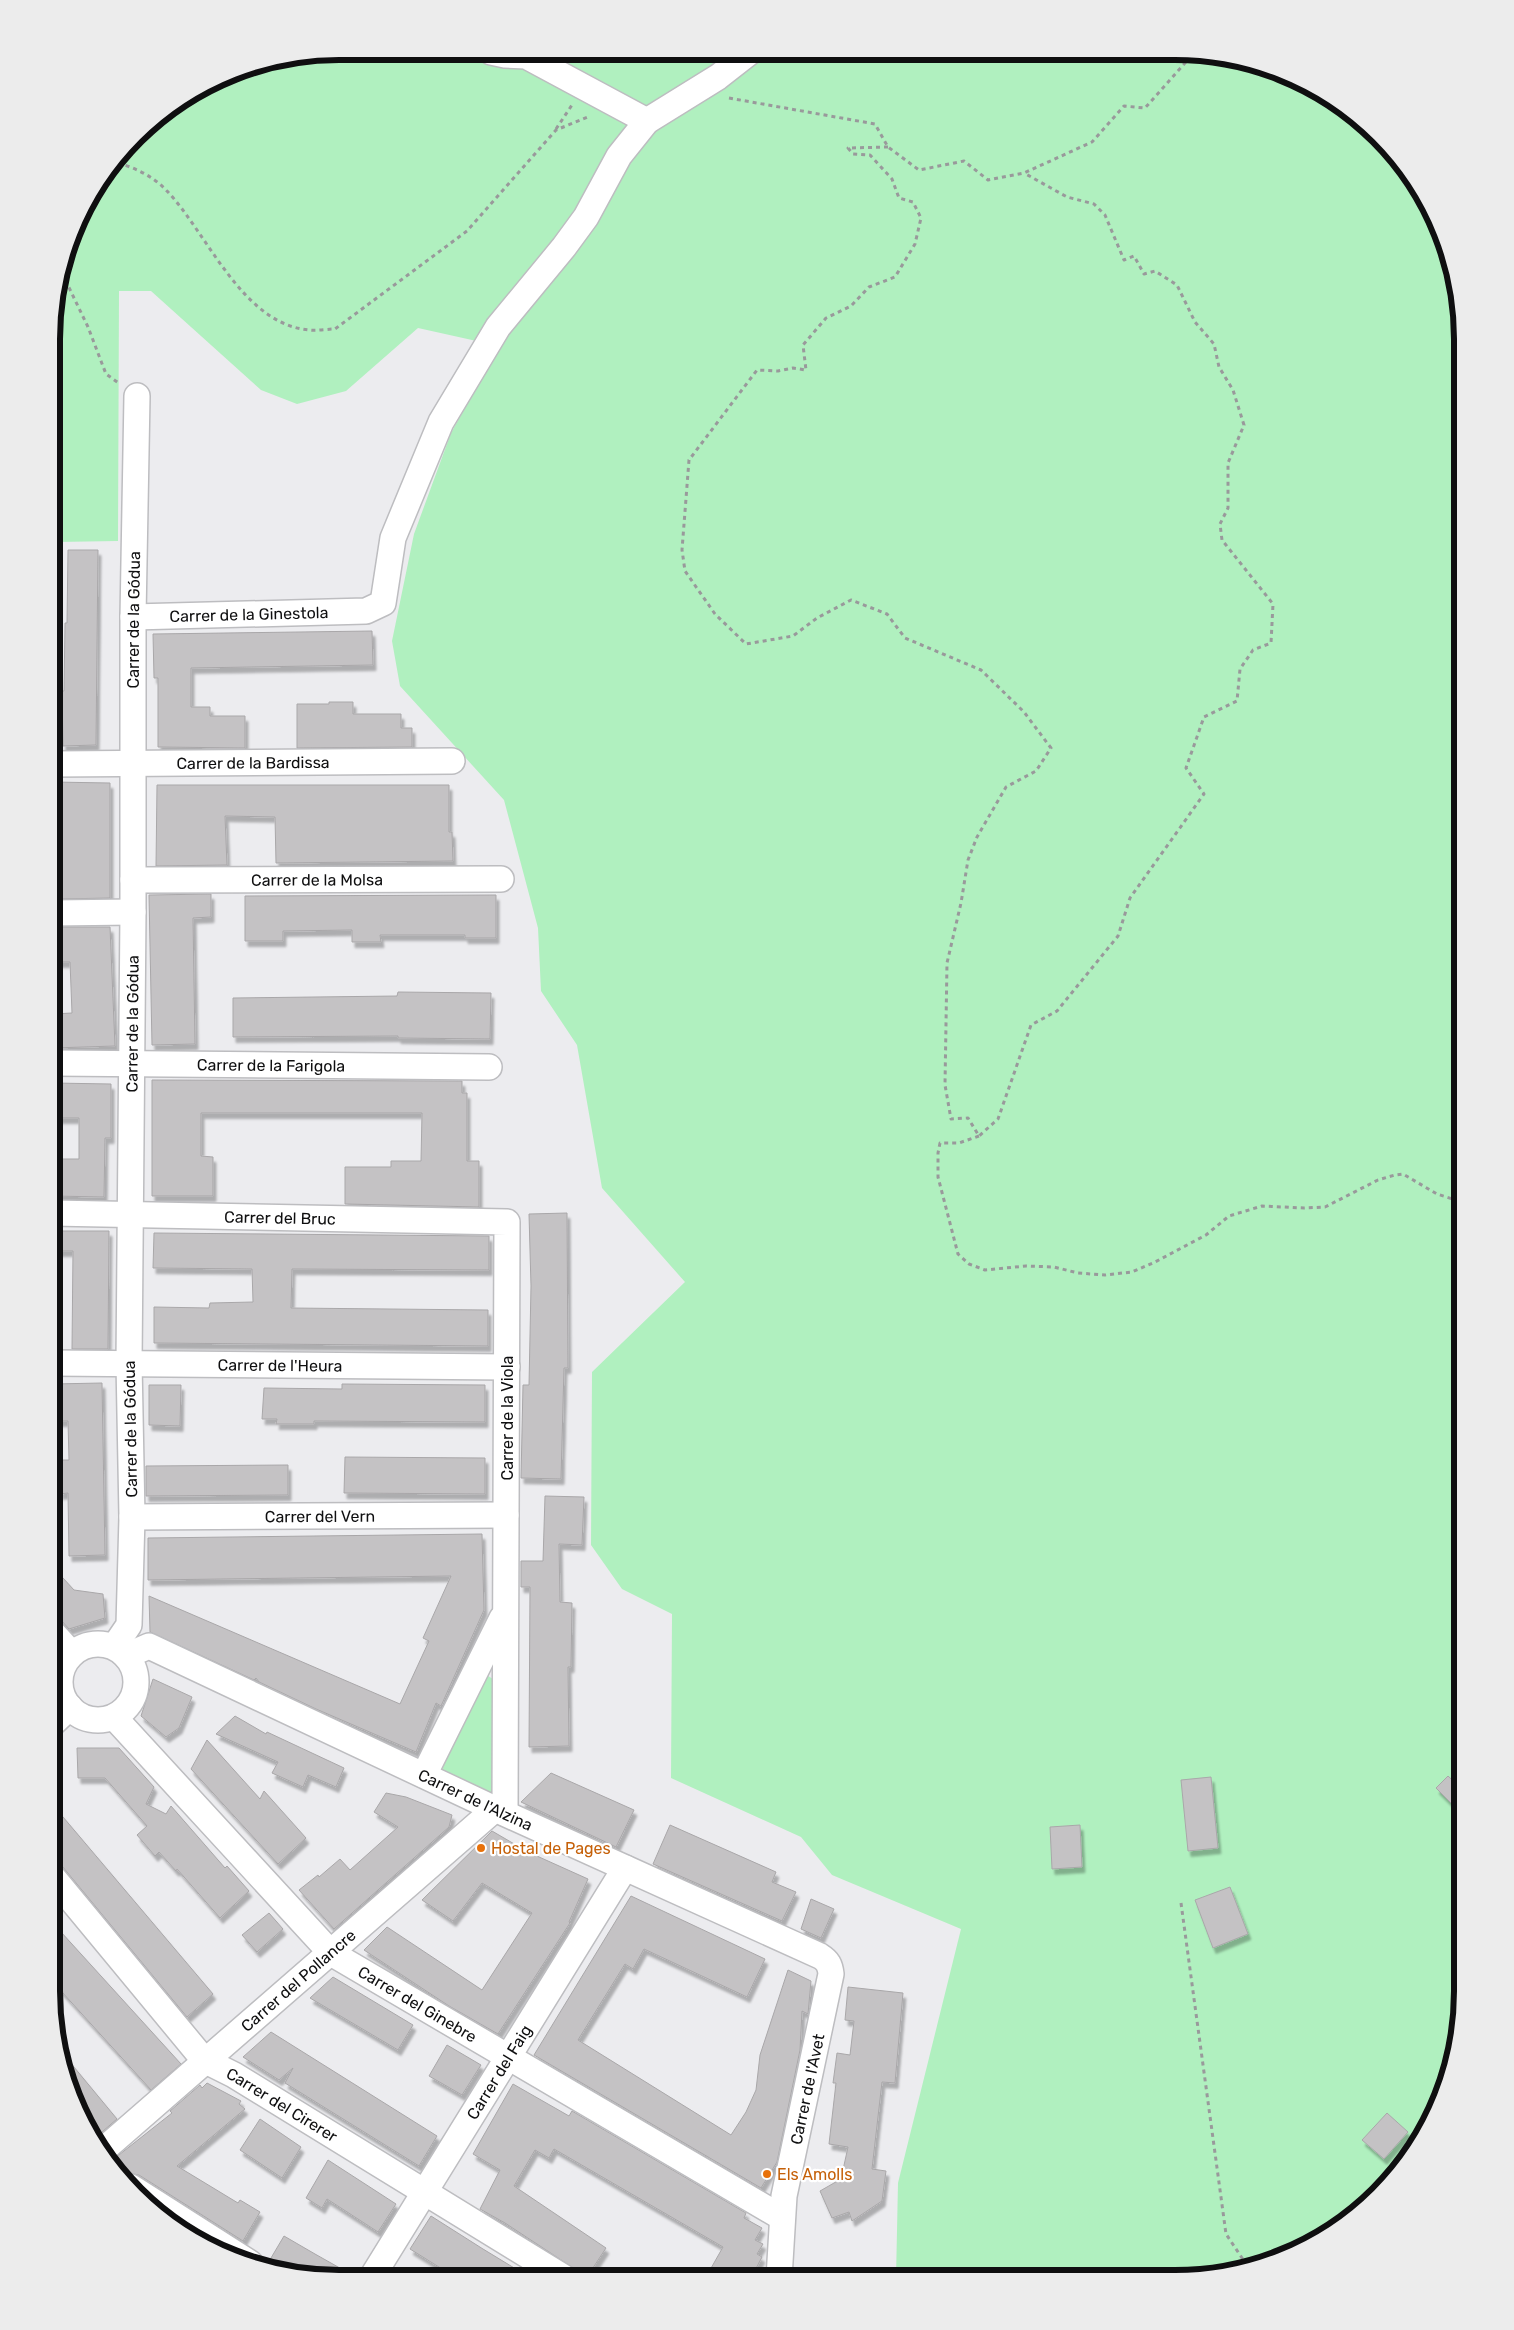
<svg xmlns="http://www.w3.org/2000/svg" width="1514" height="2330" font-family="Rubik,sans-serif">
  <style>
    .green { fill: #b0f0bf }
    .building { fill: #c4c2c4; stroke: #a9a7a9; filter: url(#shadow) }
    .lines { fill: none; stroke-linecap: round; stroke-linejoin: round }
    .minor-casing { stroke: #bdbdc0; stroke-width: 28 }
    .path { stroke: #99999b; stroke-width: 3; stroke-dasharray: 4 4; stroke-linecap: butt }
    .minor { stroke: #fff; stroke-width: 25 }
    .food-dot { fill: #e8710a; stroke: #fff; stroke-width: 2 }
    .labels { text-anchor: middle; stroke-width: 4.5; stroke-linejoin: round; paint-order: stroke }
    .street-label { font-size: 16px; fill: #0f0f10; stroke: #fff }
    .food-label { font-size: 16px; fill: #c56008; stroke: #fff; text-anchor: start }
    .rim { fill: none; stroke: #0f0f10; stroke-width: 6 }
  </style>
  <defs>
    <filter id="shadow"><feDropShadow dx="3" dy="5.5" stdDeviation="1" flood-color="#0004"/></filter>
  </defs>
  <rect width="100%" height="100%" fill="#ececef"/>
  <!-- green -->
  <g class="green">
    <path d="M339 51 1213 54 1286 73 1350 111 1403 164 1441 228 1463 339 1462 2010 1447 2084 1414 2151 1365 2208 1286 2257 1175 2279 896 2278 898 2183 961 1929 832 1875 801 1837 671 1778 672 1614 622 1589 591 1545 592 1372 685 1282 602 1188 577 1045 541 991 538 928 504 800 400 686 392 641 414 534 451 433 499 346 418 328 346 391 297 404 261 390 151 291H119L118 541 56 542 55 690 53 691 54 302 81 211 149 123 229 73Z"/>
    <path d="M488 1676 493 1679 492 1797 441 1772 482 1679Z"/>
  </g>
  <!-- building -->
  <g class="building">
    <path d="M68 550H98L96 745 63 746 62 691H64L65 623H67Z"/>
    <path d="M372 631 373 665 191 668V707H210V716H245V748L158 747V678H154L153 634Z"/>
    <path d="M329 702H353V714H401V728H412V747L297 748V704H329Z"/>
    <path d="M53 782 110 783V898L61 899V897H53V858H62V817H53Z"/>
    <path d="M157 785H449V832H452L453 861 276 863 275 817 225 816 227 865 156 866Z"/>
    <path d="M211 894V917L193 918 195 1044 152 1045 149 895Z"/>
    <path d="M496 895V938H465V935H380L381 942H352V930L283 931V941H245V896Z"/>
    <path d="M63 927H110L115 1046 53 1048V1014L72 1013 70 962H53V929Z"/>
    <path d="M398 992 491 993 490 1039 398 1038V1036L233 1037V998L397 996Z"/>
    <path d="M152 1080 462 1081V1093H467V1161H479V1207L345 1204V1167H391V1161H421L422 1113H201V1156L213 1157V1196H152Z"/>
    <path d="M53 1083 111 1084V1138H105L104 1197 52 1196V1159H79V1118H52Z"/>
    <path d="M567 1213 568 1368H564L561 1479 521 1478 523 1385H529L531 1286 529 1214Z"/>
    <path d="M52 1231H109L108 1349H72L73 1251H52Z"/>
    <path d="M154 1233 489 1236V1270L292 1269 291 1308 488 1310V1346L154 1343V1307L209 1308 210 1303 253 1302 252 1269 153 1268Z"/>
    <path d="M102 1383 105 1555 69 1556 68 1493 60 1494 59 1460H69L68 1421H52V1384Z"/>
    <path d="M342 1384 485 1385V1422L314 1421V1424H276L277 1419H262L264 1388 342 1389Z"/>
    <path d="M149 1385H181L180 1426 149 1425Z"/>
    <path d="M345 1457 485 1458V1494L344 1493Z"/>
    <path d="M288 1465V1495L146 1496V1466Z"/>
    <path d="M545 1496 584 1497 582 1545 559 1544 560 1602 572 1603 571 1667H568L569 1746 529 1747 530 1587H521V1561H543Z"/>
    <path d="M482 1534 484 1610 441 1706 436 1703 416 1752 316 1709 259 1682 256 1678 254 1680 150 1632 149 1596 400 1704 429 1641 423 1638 451 1576 148 1580V1538Z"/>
    <path d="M52 1566 74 1590 103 1594 105 1618 69 1629 52 1610Z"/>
    <path d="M153 1679 192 1697 179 1728 166 1737 141 1716Z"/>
    <path d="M235 1716 266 1734 267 1732 344 1768 336 1787 308 1775 303 1787 272 1773 278 1762 216 1734Z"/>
    <path d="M207 1740 260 1799 264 1791 306 1838 278 1864 191 1769Z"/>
    <path d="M77 1748H119L154 1787 146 1804 166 1814 171 1806 225 1868 227 1866 249 1891 220 1918 177 1869 176 1871 159 1852 155 1856 137 1835 147 1826 105 1778H78Z"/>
    <path d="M551 1773 634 1810 616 1847 521 1802Z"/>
    <path d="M1448 1776 1462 1789V1814L1436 1788Z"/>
    <path d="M1211 1777 1218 1848 1188 1851 1181 1780Z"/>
    <path d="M386 1793 406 1797 452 1815 449 1827 334 1929 299 1890 318 1875 319 1877 340 1859 350 1870 398 1827 374 1812Z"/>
    <path d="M52 1804 213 1994 187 2017 62 1866 51 1860Z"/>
    <path d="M670 1825 776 1872 772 1882 796 1892 782 1921 653 1864Z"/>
    <path d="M1080 1825 1082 1867 1052 1869 1050 1827Z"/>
    <path d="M492 1831 528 1852 588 1879 569 1922 570 1923 498 2034 449 2006 364 1950 387 1927 482 1990 532 1913 482 1883 453 1921 422 1900Z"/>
    <path d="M1230 1887 1248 1934 1213 1948 1195 1900Z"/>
    <path d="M631 1896 765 1959 747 1997 644 1949 633 1969 625 1964 578 2040 731 2135 746 2112 756 2090 760 2055 788 1970 811 1981 808 2014 802 2011 800 2050 777 2162 761 2188 534 2055Z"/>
    <path d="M811 1899 834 1909 821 1938 801 1929Z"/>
    <path d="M269 1913 283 1929 257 1952 242 1935Z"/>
    <path d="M51 1921 181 2064 151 2090 51 1980Z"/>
    <path d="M333 1977 413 2025 398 2050 310 1998Z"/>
    <path d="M848 1987 903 1993 895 2083 882 2082 872 2169 886 2171 882 2201 852 2221 849 2212 832 2218 820 2191 841 2179 848 2147 829 2144 836 2083H833L837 2053 850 2055 854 2021 845 2020Z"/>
    <path d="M271 2032 437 2136 419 2166 285 2083 293 2068 279 2080 243 2057Z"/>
    <path d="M447 2045 481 2065 462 2095 429 2076Z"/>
    <path d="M64 2055 117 2119 95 2138 73 2102Z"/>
    <path d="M207 2083 241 2101 239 2104 245 2109 177 2166 238 2203 240 2200 260 2212 243 2241 139 2175 128 2173 110 2162 172 2113 170 2111 200 2085 202 2088Z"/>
    <path d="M513 2084 569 2116 572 2111 746 2213 744 2218 762 2228 755 2240 763 2244 757 2254 762 2257 751 2278 706 2277 723 2247 554 2149 549 2158 535 2150 514 2186 606 2248 587 2277 505 2223 480 2209 500 2170 473 2154Z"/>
    <path d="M1387 2113 1408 2132 1384 2159 1362 2140Z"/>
    <path d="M260 2119 301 2147 282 2178 240 2150Z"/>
    <path d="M328 2160 396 2204 378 2232 327 2199 322 2208 306 2198Z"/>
    <path d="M431 2216 483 2249 529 2277H455L410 2249Z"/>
    <path d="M284 2236 315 2254 354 2276H302L281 2271 268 2263Z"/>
  </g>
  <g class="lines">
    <!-- minor casing -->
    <g class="minor-casing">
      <g id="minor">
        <path d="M491 52 505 55 526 56 647 121"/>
        <path id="s1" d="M133 617 366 611 383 603 393 538 441 422 498 327 564 247 586 217 619 156 647 121 718 77 750 52"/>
        <path id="s2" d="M53 764 452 761"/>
        <path id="s3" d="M133 880 501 879"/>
        <path d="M53 913 133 912"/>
        <path id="s4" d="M53 1063 489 1067"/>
        <path id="s5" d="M52 1213 507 1222 505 1813"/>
        <path id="s6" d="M52 1363 507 1367"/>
        <path id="s7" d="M132 1517 506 1515"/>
        <path d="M52 1632 72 1654"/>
        <circle cx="98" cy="1682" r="38"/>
        <path id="s8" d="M114 1647 129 1625 132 1517 129 1363 133 912V617L137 396"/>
        <path id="s9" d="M126 1656 149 1646 495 1809 820 1956C828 1961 830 1965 831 1974L784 2196 779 2278"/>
        <path id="s10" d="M114 1717 331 1953 781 2217"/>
        <path d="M52 1724 70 1707"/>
        <path d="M424 1775 502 1618"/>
        <path id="s11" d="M51 1875 204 2060 234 2075 563 2277"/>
        <path id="s12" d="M102 2151 495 1809"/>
        <path d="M131 2187 250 2263"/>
        <path id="s13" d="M372 2277 625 1868"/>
      </g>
    </g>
    <!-- path -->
    <g class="path">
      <path d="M729 98 875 124 888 147 919 170 964 161 988 180 1024 173 1092 142 1124 106 1145 108 1193 54"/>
      <path d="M556 129 572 105"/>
      <path d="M888 147 848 148 853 154 870 155 892 179 899 198 913 202 921 218 915 244 895 277 869 287 851 306 826 318 803 345 806 370 793 368 778 371 757 370 689 460 682 550 685 571 715 614 746 644 793 636 817 618 851 600 887 614 905 638 981 670 1024 712 1051 748 1036 771 1006 787 977 837 968 860 961 903 947 963 945 1085 951 1119 968 1118 979 1136 998 1119 1031 1025 1057 1011 1118 936 1130 898 1204 794 1186 768 1204 717 1237 701 1240 669 1253 650 1271 643 1273 604 1222 540 1220 524 1228 508V463L1244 425 1233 390 1219 367 1214 344 1195 322 1177 285 1155 271 1144 274 1134 256 1124 260 1105 215 1094 204 1067 197 1024 173"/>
      <path d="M118 163C136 168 154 177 167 191 208 234 242 324 309 330 317 331 327 329 335 329L467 231 556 130 588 117"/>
      <path d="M62 273 88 327 106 374 120 384"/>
      <path d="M979 1136 959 1143H940L938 1153V1177L958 1254 969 1264 985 1270 1026 1266 1054 1267 1078 1273 1105 1275 1132 1272 1155 1262 1206 1235 1229 1216 1262 1206 1304 1208 1325 1207 1378 1180 1395 1175 1403 1174 1437 1194 1462 1202"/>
      <path d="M1181 1903 1226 2234 1242 2258 1251 2264"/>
    </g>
    <!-- minor -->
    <use href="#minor" class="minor"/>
  </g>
  <!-- markers -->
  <g class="food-dot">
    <circle cx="481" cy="1848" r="5"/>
    <circle cx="767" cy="2174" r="5"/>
  </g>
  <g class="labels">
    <!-- street labels -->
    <g class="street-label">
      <text dy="6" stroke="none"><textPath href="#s1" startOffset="116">Carrer de la Ginestola</textPath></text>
      <text dy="6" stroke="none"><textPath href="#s8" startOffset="1032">Carrer de la Gódua</textPath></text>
      <text dy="6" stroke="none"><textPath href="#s2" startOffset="200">Carrer de la Bardissa</textPath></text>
      <text dy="6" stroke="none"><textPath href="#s3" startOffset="184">Carrer de la Molsa</textPath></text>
      <text dy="6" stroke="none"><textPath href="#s8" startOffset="628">Carrer de la Gódua</textPath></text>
      <text dy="6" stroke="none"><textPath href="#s4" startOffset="218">Carrer de la Farigola</textPath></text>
      <text dy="6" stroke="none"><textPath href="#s5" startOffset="228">Carrer del Bruc</textPath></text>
      <text dy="6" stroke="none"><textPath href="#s6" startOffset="228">Carrer de l'Heura</textPath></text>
      <text transform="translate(507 1418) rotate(-90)" y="6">Carrer de la Viola</text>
      <text transform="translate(130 1429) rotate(-91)" y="6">Carrer de la Gódua</text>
      <text dy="6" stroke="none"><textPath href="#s7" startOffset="188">Carrer del Vern</textPath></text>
      <text dy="6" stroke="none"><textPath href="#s9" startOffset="386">Carrer de l'Alzina</textPath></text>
      <text dy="6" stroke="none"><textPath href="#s12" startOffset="260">Carrer del Pollancre</textPath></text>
      <text dy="6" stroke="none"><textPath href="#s10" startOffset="421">Carrer del Ginebre</textPath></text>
      <text dy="6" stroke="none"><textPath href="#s13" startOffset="241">Carrer del Faig</textPath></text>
      <text transform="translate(807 2089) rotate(-78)" y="6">Carrer de l'Avet</text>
      <text dy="6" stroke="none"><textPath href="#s11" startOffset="330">Carrer del Cirerer</textPath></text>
    </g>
    <!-- food labels -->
    <g class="food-label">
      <text x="491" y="1854">Hostal de Pages</text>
      <text x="777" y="2180">Els Amolls</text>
    </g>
  </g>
  <!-- crop -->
  <path d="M0 0H1514V2330H0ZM339 60H1175A279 279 0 0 1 1454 339V1991A279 279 0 0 1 1175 2270H339A279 279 0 0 1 60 1991V339A279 279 0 0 1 339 60Z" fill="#ececec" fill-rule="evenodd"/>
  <path class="rim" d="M339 60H1175A279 279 0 0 1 1454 339V1991A279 279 0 0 1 1175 2270H339A279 279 0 0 1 60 1991V339A279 279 0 0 1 339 60Z"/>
</svg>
